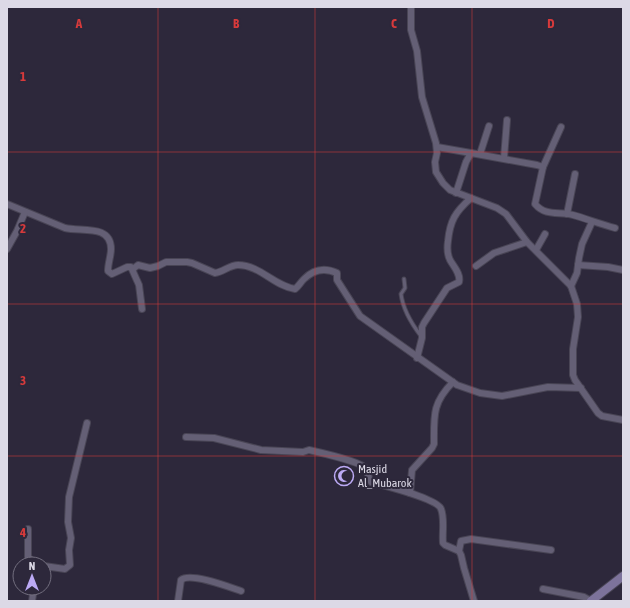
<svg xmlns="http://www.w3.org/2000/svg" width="630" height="608" font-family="'Asap Condensed',sans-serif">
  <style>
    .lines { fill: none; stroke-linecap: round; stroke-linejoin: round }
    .lane-casing { stroke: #494555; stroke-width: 5 }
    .street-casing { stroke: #494555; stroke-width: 8 }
    .secondary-casing { stroke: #494555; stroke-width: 10 }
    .lane { stroke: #645f75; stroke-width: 3 }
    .street { stroke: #645f75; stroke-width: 6 }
    .secondary { stroke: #7d739b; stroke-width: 8 }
    .grid { fill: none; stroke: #d73a3b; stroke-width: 1; stroke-opacity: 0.55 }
    .labels { text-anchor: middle; stroke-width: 4; stroke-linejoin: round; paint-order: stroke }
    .poi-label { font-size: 12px; fill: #dcd9e6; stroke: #2d283b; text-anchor: start }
    .grid-label { font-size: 13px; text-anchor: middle; font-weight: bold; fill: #d73a3b; stroke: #2d283b; stroke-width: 4; stroke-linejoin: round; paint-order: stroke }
  </style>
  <rect width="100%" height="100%" fill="#2d283b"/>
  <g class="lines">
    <!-- lane casing -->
    <g class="lane-casing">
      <path id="lane" d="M404 279 405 288 401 294C403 310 411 323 421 336"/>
    </g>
    <!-- street casing -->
    <g class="street-casing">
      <g id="street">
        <path d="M411 7V30L417 51 422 97 436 143 437 153 435 162 436 172 443 183 450 190 497 208 506 214 527 242 571 286 577 304 578 317 573 349V375L575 380 598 413 602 416 623 420"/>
        <path d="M437 147 471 153"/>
        <path d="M480 154 489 126"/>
        <path d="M504 158 507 120"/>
        <path d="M543 167 561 127"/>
        <path d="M456 193 466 162 471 153 537 165 543 167 535 204C546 217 559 211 573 215 587 219 600 224 615 228"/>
        <path d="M7 204 65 228C81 232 111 224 111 249 111 256 108 263 108 271L112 274 127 267H131L139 285 142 309"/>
        <path d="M567 214 575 174"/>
        <path d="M7 249 17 231 25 212"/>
        <path d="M536 250 545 234"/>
        <path d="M578 265 608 267 623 270"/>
        <path d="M476 266 494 253 527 242"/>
        <path d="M133 269 138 265 150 268 158 266 166 262H187L192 263 215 273C223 272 230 265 238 265 260 265 274 286 295 289 299 286 300 283 304 279 313 270 324 267 337 273V280L360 316 457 385 480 393 502 396 548 387 581 388"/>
        <path d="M571 286 577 273 579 258 582 244 592 222"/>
        <path d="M417 358 422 338V327L424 323 447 288 459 282C461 274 454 267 450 260 447 254 447 248 448 241 450 221 455 212 471 198"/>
        <path d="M186 437 214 438 261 450 303 452 309 450C318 452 361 462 365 468 369 472 367 477 371 482 383 485 438 499 441 509 445 519 442 532 443 543L445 545 459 551 461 555 464 568 474 601"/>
        <path d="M410 493 412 470 432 448 434 444C434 416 432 403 453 382"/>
        <path d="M28 529V557L35 564"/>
        <path d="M459 551 461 541 471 539 551 550"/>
        <path d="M44 566 65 569 70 565 69 550 71 538 68 522 69 497 87 423"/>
        <path d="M543 589 584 597 591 601"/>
        <path d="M32 601 34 588"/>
        <path d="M178 601 181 580C190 572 229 587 241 591"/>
      </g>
    </g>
    <!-- secondary casing -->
    <g class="secondary-casing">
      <path id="secondary" d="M591 601 623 576"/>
    </g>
    <!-- lane -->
    <use href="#lane" class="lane"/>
    <!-- street -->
    <use href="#street" class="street"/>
    <!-- secondary -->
    <use href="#secondary" class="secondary"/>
  </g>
  <!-- grid -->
  <path class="grid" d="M158 7V601M315 7V601M472 7V601M7 152H623M7 304H623M7 456H623"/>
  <!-- icons -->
  <defs>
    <g id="mosque-ring" transform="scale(1)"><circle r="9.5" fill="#2d283b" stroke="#bcaaf5" stroke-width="1.5"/><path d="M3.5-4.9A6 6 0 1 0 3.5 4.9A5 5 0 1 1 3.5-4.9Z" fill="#bcaaf5"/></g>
  </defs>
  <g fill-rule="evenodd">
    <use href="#mosque-ring" x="344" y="476"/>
  </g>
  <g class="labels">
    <!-- poi labels -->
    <g class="poi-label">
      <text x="358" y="473">Masjid<tspan x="358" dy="14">Al_Mubarok</tspan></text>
    </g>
  </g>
  <g class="grid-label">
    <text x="79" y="28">A</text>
    <text x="236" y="28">B</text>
    <text x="394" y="28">C</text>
    <text x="551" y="28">D</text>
    <text x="23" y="81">1</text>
    <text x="23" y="233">2</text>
    <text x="23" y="385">3</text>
    <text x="23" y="537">4</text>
  </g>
  <!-- border -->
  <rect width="630" height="608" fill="none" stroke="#dcd9e6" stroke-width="16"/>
  <!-- north arrow -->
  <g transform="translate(32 576)"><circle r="19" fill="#2d283b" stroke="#736f7f"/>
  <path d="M0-3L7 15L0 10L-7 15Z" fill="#bcaaf5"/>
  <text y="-6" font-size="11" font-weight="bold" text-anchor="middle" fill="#dcd9e6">N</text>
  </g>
</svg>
